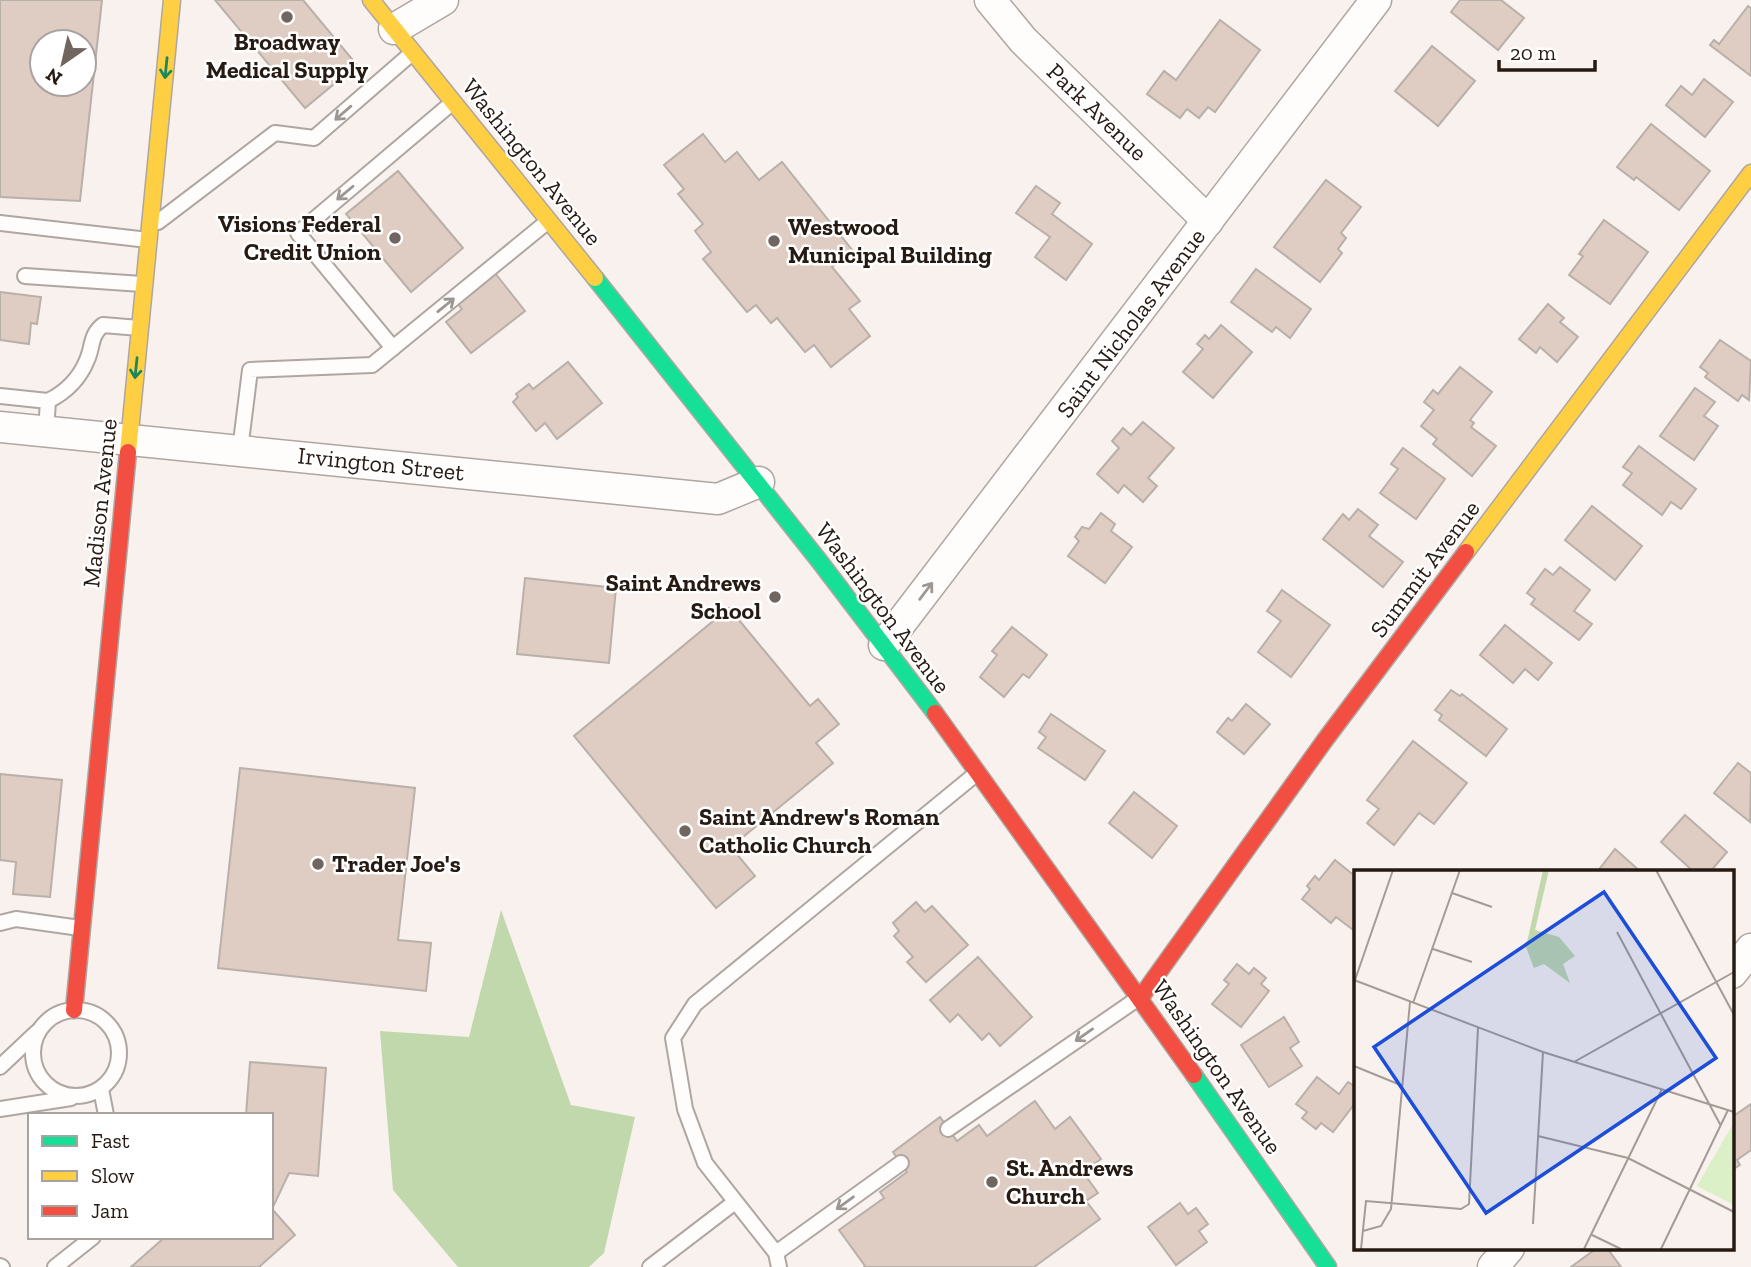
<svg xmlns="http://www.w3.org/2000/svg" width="1751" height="1267" font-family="'Zilla Slab',serif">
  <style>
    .forest { fill: #c1d7ac }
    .building { fill: #dfccc2; stroke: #b9b0aa; stroke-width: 2; fill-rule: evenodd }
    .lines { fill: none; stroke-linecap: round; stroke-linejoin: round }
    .lane-casing { stroke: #afa6a1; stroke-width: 18 }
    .street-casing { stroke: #afa6a1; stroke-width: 33 }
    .fast-casing { stroke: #afa6a1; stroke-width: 19 }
    .slow-casing { stroke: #afa6a1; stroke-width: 19 }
    .jam-casing { stroke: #afa6a1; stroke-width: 19 }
    .lane { stroke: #fefdfc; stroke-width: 14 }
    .street { stroke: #fefdfc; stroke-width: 30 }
    .fast { stroke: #16e098; stroke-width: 16 }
    .slow { stroke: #ffcf43; stroke-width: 16 }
    .jam { stroke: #f24e42; stroke-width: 16 }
    .oneway { stroke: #1d875c }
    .oneway2 { stroke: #9d9793 }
    .poi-dot { fill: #70655f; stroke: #fff; stroke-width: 2.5 }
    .labels { text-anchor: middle; stroke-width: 5; stroke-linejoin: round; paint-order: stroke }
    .poi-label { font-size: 24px; font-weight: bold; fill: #261a13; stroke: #fff; text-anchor: start }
    .street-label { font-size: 24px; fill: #261a13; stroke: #fff }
    .inset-road { fill: none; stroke: #a59b96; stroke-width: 2 }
    .view { fill: #1d4ed8; fill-opacity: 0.15; stroke: #1d4ed8; stroke-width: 3.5 }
    .inset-edge { fill: none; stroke: #261a13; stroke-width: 3.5 }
  </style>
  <rect width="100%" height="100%" fill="#f9f1ed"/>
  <!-- forest -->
  <path class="forest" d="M501 910 571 1105 635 1117 604 1253 589 1267H458L393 1190 380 1031 469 1037Z"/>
  <!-- building -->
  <g class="building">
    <path d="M0 0H102L80 201 0 197ZM42 42H84V84H42Z"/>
    <path d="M215 0H303L357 65 305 108Z"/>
    <path d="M1460 0H1501L1524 18 1498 50 1451 12Z"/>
    <path d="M1748 6 1751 8V76L1710 45 1714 40 1719 44Z"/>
    <path d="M1220 20 1260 50 1215 112 1208 107 1199 118 1187 109 1180 118 1147 94 1164 71 1176 80Z"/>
    <path d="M1432 46 1475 81 1438 126 1395 91Z"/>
    <path d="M1704 79 1733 102 1705 137 1666 105 1681 86 1692 95Z"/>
    <path d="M1651 124 1710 171 1679 210 1636 177 1634 180 1617 167Z"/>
    <path d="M703 134 725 162 737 152 759 180 782 162 853 251 832 267 860 301 849 309 870 336 831 367 814 345 805 352 777 318 771 323 756 305 747 312 703 259 711 252 695 231 703 224 678 194 684 189 664 165Z"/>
    <path d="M398 171 463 248 411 292 346 214Z"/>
    <path d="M1326 180 1361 207 1341 233 1346 238 1338 249 1342 253 1320 282 1274 247Z"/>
    <path d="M1036 186 1060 203 1052 214 1092 244 1066 280 1035 257 1050 237 1016 213Z"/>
    <path d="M1604 220 1648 252 1610 304 1569 275 1583 256 1579 254Z"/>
    <path d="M1256 269 1311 309 1290 338 1276 327 1272 332 1231 302Z"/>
    <path d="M495 273 525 311 471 353 446 322 462 309 457 303Z"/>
    <path d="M0 292 41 297 37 324 31 323 29 344 0 340Z"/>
    <path d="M1548 304 1564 318 1560 322 1578 337 1557 362 1540 347 1536 353 1519 339Z"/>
    <path d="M1221 325 1252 352 1213 398 1183 372 1203 349 1197 344 1205 335 1209 339Z"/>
    <path d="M1720 340 1751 361 1749 400 1742 395 1738 401 1705 377 1708 373 1700 367Z"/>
    <path d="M568 362 602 403 557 439 545 423 536 431 513 402 518 397 516 394 529 384 533 389Z"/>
    <path d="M1460 367 1492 392 1470 420 1474 423 1471 427 1496 446 1472 476 1433 444 1437 439 1421 426 1434 410 1424 402 1433 390 1438 394Z"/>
    <path d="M1695 388 1715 402 1704 416 1718 426 1694 460 1660 436Z"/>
    <path d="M1143 422 1174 448 1148 478 1157 486 1143 502 1124 485 1118 493 1097 474 1119 448 1112 441 1123 428 1131 435Z"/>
    <path d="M1639 446 1696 489 1681 509 1671 502 1662 515 1623 485 1632 473 1623 467Z"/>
    <path d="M1403 448 1445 479 1416 519 1380 493 1398 469 1391 464Z"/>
    <path d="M1592 506 1642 546 1615 580 1565 540Z"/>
    <path d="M1358 509 1378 525 1369 536 1403 562 1383 587 1323 539 1343 514 1349 520Z"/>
    <path d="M1101 513 1115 524 1111 531 1132 547 1105 583 1068 556 1079 541 1075 537 1082 527 1089 529Z"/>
    <path d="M1560 567 1590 590 1574 611 1592 624 1579 640 1531 604 1535 599 1527 593 1545 569 1553 575Z"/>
    <path d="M525 578 616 588 609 663 517 654Z"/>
    <path d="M1282 590 1330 625 1291 677 1258 652 1281 621 1267 611Z"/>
    <path d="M729 608 810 706 818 699 839 724 816 743 833 763 731 847 755 876 716 908 574 736Z"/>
    <path d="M1505 625 1552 663 1538 680 1525 669 1513 683 1480 655Z"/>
    <path d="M1012 627 1047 655 1029 678 1023 674 1004 697 980 677 997 655 992 651Z"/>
    <path d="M1451 690 1460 696 1462 694 1507 729 1486 756 1439 720 1442 715 1435 710Z"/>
    <path d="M1246 704 1270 724 1244 754 1217 732 1228 718 1232 721Z"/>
    <path d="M1051 714 1105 751 1085 780 1038 748 1046 737 1039 732Z"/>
    <path d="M1413 741 1467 783 1434 824 1419 813 1394 845 1367 823 1379 809 1367 800Z"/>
    <path d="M1738 763 1751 773 1750 822 1714 793Z"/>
    <path d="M240 768 415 788 398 940 431 943 426 991 218 968Z"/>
    <path d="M0 774 62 780 50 897 13 894 16 862 0 860Z"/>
    <path d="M1134 792 1177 826 1152 858 1109 823Z"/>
    <path d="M1685 815 1727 852 1710 872H1694L1661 842Z"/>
    <path d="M1615 849 1641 872H1597Z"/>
    <path d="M1335 860 1356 877V932L1336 917 1331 923 1302 899 1310 889 1307 886 1315 876 1319 880Z"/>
    <path d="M916 902 925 912 932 906 968 945 926 982 907 962 913 957 894 936 899 931 893 923Z"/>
    <path d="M978 957 1032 1017 1000 1046 989 1033 982 1040 958 1014 950 1022 930 1000Z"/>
    <path d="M1237 964 1249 974 1254 968 1266 978 1261 984 1269 991 1241 1027 1212 1004 1229 984 1224 980Z"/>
    <path d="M1284 1017 1299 1042 1290 1048 1302 1066 1269 1087 1241 1045Z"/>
    <path d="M250 1062 326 1068 318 1176 289 1173 272 1209 295 1235 259 1267H131L165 1237H271V1115H246Z"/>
    <path d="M1317 1077 1339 1094 1348 1082 1356 1087V1102L1333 1132 1321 1123 1316 1129 1302 1118 1307 1112 1296 1104Z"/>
    <path d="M1035 1101 1055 1129 1070 1117 1101 1159 1083 1172 1098 1193 1086 1201 1100 1219 1034 1267H864L865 1266 839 1230 884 1198 880 1192 907 1172 893 1152 940 1117 957 1141 979 1125 987 1136Z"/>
    <path d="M1751 1104V1150L1737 1160 1740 1165 1732 1170V1117Z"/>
    <path d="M1180 1203 1188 1214 1196 1208 1208 1224 1199 1231 1207 1242 1176 1265 1148 1227Z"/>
    <path d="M1597 1248H1607L1621 1267H1571Z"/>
  </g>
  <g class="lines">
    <!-- lane casing -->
    <g class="lane-casing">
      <g id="lane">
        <path d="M158 222 275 133 314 138 412 53"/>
        <path d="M0 223 148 240"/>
        <path d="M25 276 142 284"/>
        <path d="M393 348 298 233 453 102"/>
        <path d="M0 396 48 401 46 431"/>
        <path d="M48 401C66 392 79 380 87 360 93 347 90 335 103 325L139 328"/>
        <path d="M240 450 250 370 372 365 547 222"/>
        <path d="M0 923 16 919 80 928"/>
        <circle cx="76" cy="1053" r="43"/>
        <path d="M0 1067 37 1032"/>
        <path d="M101 1089 106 1115"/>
        <path d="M0 1109 71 1098"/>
        <path d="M948 1129 1140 997"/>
        <path d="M776 1253 901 1163"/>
        <path d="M0 1266 2 1267"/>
        <path d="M55 1267 93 1237"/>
        <path d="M650 1267 735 1202"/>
        <path d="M779 1267 776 1253 705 1163 685 1109 673 1038 695 1004 977 773"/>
      </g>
    </g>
    <!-- street casing -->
    <g class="street-casing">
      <g id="street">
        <path d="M990 0 1023 40 1208 221"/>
        <path d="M394 29 443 0"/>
        <path d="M0 427 718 499 759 482"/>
        <path d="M884 645 1376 0"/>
        <path d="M1732 973 1751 949"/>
        <path d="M1493 1267 1509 1248"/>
      </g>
    </g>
    <!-- fast casing -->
    <g class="fast-casing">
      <g id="fast">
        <path d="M595 278 820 562 935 713"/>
        <path d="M1194 1075 1328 1267"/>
      </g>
    </g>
    <!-- slow casing -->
    <g class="slow-casing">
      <g id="slow">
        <path d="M371 0 595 278"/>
        <path d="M128 452 172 0"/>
        <path d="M1466 552 1751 173"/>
      </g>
    </g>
    <!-- jam casing -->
    <g class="jam-casing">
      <g id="jam">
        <path d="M935 713 1194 1075"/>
        <path d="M1141 997 1325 740 1466 552"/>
        <path d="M74 1010 128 452"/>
      </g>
    </g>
    <!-- lane -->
    <use href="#lane" class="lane"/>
    <!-- street -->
    <use href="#street" class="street"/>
    <!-- fast -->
    <use href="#fast" class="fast"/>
    <!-- slow -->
    <use href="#slow" class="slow"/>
    <!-- jam -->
    <use href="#jam" class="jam"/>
  </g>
  <!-- one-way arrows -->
  <defs><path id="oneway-shaft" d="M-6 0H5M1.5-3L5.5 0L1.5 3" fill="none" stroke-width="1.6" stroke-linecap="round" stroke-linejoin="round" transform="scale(1.75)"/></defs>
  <g class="oneway">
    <use href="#oneway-shaft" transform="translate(166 68) rotate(96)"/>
    <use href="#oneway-shaft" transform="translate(136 368) rotate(96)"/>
  </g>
  <g class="oneway2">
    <use href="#oneway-shaft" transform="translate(343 113) rotate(139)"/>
    <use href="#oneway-shaft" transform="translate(345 193) rotate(140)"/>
    <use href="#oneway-shaft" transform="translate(446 305) rotate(-39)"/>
    <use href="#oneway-shaft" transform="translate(926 591) rotate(-53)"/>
    <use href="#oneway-shaft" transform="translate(1084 1035) rotate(145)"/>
    <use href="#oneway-shaft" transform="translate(845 1203) rotate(144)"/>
  </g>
  <!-- markers -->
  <g class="poi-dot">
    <circle cx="287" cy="17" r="7"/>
    <circle cx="395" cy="238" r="7"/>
    <circle cx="774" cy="241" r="7"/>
    <circle cx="775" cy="597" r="7"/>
    <circle cx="685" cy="831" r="7"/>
    <circle cx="318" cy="864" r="7"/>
    <circle cx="992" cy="1182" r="7"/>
  </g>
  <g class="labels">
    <!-- poi labels -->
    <g class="poi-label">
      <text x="287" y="50" text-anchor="middle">Broadway<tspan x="287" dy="28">Medical Supply</tspan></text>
      <text x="381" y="232" text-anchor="end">Visions Federal<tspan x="381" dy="28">Credit Union</tspan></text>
      <text x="788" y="235">Westwood<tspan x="788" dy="28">Municipal Building</tspan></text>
      <text x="761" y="591" text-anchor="end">Saint Andrews<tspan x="761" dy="28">School</tspan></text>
      <text x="699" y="825">Saint Andrew's Roman<tspan x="699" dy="28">Catholic Church</tspan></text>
      <text x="332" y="872">Trader Joe's</text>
      <text x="1006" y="1176">St. Andrews<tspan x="1006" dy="28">Church</tspan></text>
    </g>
    <!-- street labels -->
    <g class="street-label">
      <text transform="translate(1097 112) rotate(44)" y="8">Park Avenue</text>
      <text transform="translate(532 162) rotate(51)" y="8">Washington Avenue</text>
      <text transform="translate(1131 323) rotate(-53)" y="8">Saint Nicholas Avenue</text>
      <text transform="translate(381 464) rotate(6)" y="8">Irvington Street</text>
      <text transform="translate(100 503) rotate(-84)" y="8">Madison Avenue</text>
      <text transform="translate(1425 569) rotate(-53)" y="8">Summit Avenue</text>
      <text transform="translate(883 608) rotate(53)" y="8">Washington Avenue</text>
      <text transform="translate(1217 1067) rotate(55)" y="8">Washington Avenue</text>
    </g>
  </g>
  <!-- overview -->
  <g transform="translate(1354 870)">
    <rect width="380" height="380" fill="#f9f1ed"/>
    <path d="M380 252V335L343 316Z" fill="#dbf0c7"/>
    <path d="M189 0H195L181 60 205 67 221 86 209 94 216 113 190 94 180 98 172 77Z" fill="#c1d7ac"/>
    <path class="inset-road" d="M302 0 380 145M98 23 138 37M263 62 367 256M79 79 118 92M0 110 189 182 380 242M1 110 39 0M59 133 106 0M220 192 380 102M0 196 49 216M184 266 274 288 380 342M179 354 189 182M9 361 27 356 37 339 56 132M238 365 267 379M7 379 12 331 107 339 115 334 124 158M230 379 308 219M307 379 374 240"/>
    <path class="view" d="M250 22 362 188 132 343 20 177Z"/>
    <rect width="380" height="380" class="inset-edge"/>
  </g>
  <!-- legend -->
  <rect x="28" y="1113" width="245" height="126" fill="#ffffff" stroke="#a8a3a1" stroke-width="2"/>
  <rect x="42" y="1136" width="35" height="10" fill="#16e098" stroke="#a8a3a1" stroke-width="2"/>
  <text x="91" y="1148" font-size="21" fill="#261a13">Fast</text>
  <rect x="42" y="1171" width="35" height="10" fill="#ffcf43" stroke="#a8a3a1" stroke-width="2"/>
  <text x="91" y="1183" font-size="21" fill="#261a13">Slow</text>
  <rect x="42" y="1206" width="35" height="10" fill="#f24e42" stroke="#a8a3a1" stroke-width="2"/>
  <text x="91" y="1218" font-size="21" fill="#261a13">Jam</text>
  <!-- north arrow -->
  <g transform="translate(63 63) rotate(214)"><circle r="33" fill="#ffffff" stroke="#a8a3a1" stroke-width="2"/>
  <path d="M0-5L12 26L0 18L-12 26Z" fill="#70655f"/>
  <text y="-10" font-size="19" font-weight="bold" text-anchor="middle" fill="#261a13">N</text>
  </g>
  <!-- scale -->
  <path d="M1499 60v10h96v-10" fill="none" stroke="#261a13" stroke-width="3.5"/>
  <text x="1510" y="60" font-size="21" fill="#261a13" stroke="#ffffff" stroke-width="5" paint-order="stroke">20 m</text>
</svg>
